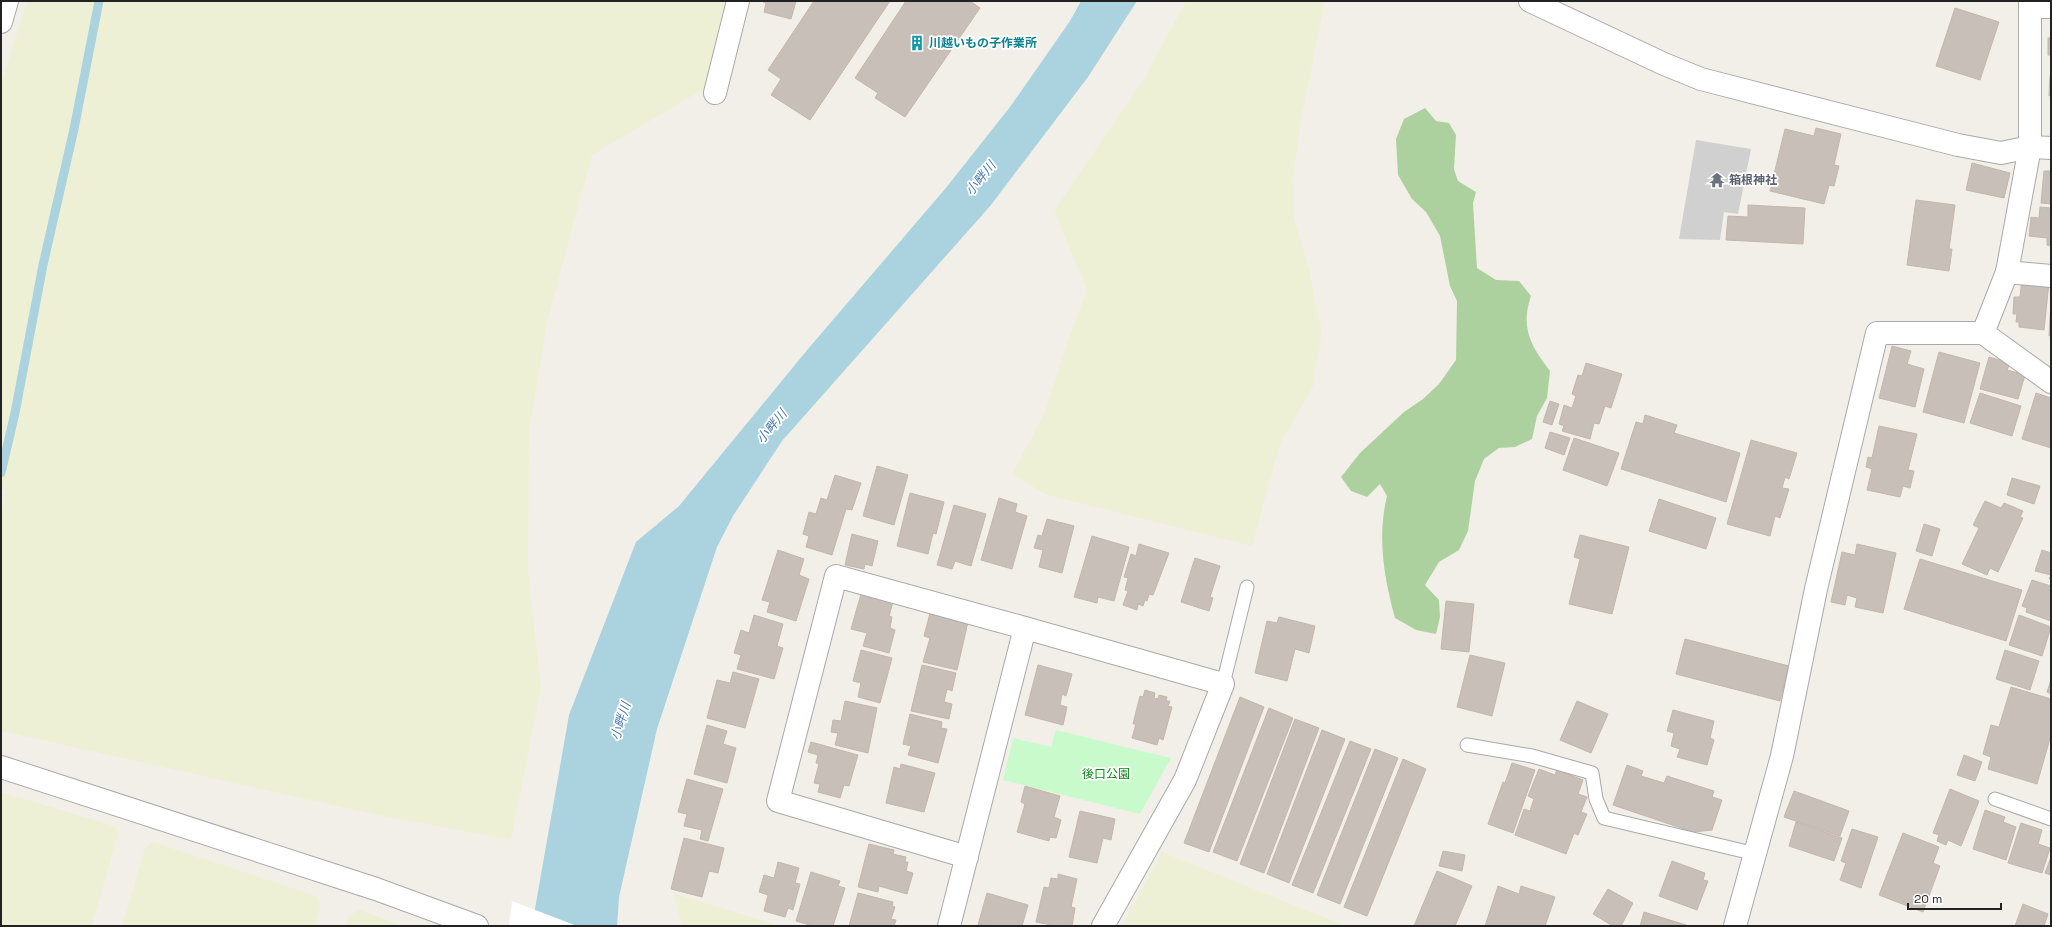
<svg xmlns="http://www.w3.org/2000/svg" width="2052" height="927" font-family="'Space Grotesk','Noto Sans JP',sans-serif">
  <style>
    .religious { fill: #d0d0d0 }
    .farmland { fill: #eef0d5 }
    .forest { fill: #add19e }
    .park { fill: #c8facc }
    .water { fill: #aad3df }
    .pier { fill: #fff }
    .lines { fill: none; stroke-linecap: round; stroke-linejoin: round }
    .stream { stroke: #aad3df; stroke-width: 9 }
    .building { fill: #c7bfb8; stroke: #c4b6ab }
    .service-casing { stroke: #a9a9a9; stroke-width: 15 }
    .minor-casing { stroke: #a9a9a9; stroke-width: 24 }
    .tertiary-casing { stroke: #a9a9a9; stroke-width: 24 }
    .service { stroke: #fff; stroke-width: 13 }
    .minor { stroke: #fff; stroke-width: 22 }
    .tertiary { stroke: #fff; stroke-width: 22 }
    .labels { text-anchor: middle; stroke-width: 3.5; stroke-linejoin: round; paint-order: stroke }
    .culture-label { font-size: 12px; font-weight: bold; fill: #0d838f; stroke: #fff; text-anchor: start }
    .worship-label { font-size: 12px; font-weight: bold; fill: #5b616d; stroke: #fff; text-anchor: start }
    .park-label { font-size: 12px; fill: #0c8416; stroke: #fff }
    .water-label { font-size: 13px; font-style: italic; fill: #4a7aab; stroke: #fff }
  </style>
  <rect width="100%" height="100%" fill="#f2efe9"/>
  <!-- religious -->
  <path class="religious" d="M1696 140 1751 149 1738 214 1724 212 1720 240 1679 239Z"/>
  <!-- farmland -->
  <g class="farmland">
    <path d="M27 1H725L704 89 592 155 548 319 529 433 528 569 541 688 511 840 373 814 1 731V512L6 490 1 488V83Z"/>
    <path d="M1186 1H1325L1303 110 1293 176 1294 217 1310 273 1322 332 1313 387 1280 444 1252 546 1047 495 1012 474 1044 414 1066 346 1087 290 1054 211 1144 78Z"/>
    <path d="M1 792 114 826 118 834 92 926H1Z"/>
    <path d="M153 842 316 896 321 903 315 926H122L145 848Z"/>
    <path d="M1162 852 1346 926H1122Z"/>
    <path d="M673 893 780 926H682Z"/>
    <path d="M358 909 402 926H345L348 918Z"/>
  </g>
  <!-- forest -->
  <path class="forest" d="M1425 108 1436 121 1449 123 1456 135 1454 169 1458 181 1476 192 1473 203 1477 268 1496 280 1519 281 1531 296C1520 328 1531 346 1550 371L1547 398 1537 416 1532 439 1515 447 1499 448 1484 459 1475 481 1468 531 1459 550 1439 562 1425 585 1439 600 1440 617 1436 634 1416 630 1395 618C1384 578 1377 537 1387 496L1380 484 1367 497 1351 491 1341 477 1360 453 1404 412 1423 399 1439 384 1456 360 1457 301 1450 286 1440 236 1426 212 1412 199 1398 175 1396 139 1404 119Z"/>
  <!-- park -->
  <path class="park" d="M1056 730 1171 758 1140 814 1003 780 1013 738 1051 747Z"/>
  <!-- water -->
  <path class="water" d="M1081 1H1137L1088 77 991 205 782 441 733 516 717 547 657 729 619 897 617 926H532L569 715 636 542 679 506 808 349 945 189 1010 107 1070 21Z"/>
  <!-- pier -->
  <path class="pier" d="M512 901 577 926H509Z"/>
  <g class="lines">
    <!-- stream -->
    <path class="stream" d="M1 473 15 413 43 265 74 129 99 1"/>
  </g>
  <!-- building -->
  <g class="building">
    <path d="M761 1H796L791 19 764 12 766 3Z"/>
    <path d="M814 1H890L810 120 771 95 781 79 768 70Z"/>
    <path d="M906 1H970L980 8 905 117 875 98 878 93 855 78Z"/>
    <path d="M1955 8 1999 22 1980 80 1936 66Z"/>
    <rect x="2048" y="38" width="3" height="17"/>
    <path d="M2050 76H2051V96H2049Z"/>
    <path d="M1816 128 1841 134 1834 165 1839 166 1834 186 1829 185 1824 204 1770 191 1785 129 1814 136Z"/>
    <path d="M1972 163 2010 173 2004 198 1966 190Z"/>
    <path d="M2044 171H2051V204L2041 203Z"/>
    <path d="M1916 200 1955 205 1949 249H1952L1949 271 1907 265Z"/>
    <path d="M1748 205 1805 208 1803 244 1726 240 1728 216 1748 217Z"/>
    <path d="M2040 207 2051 208V246L2047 245V238L2029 236 2031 217 2039 218Z"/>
    <path d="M2022 279 2049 282 2044 330 2019 327V322H2016L2017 314H2013L2014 297H2020Z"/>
    <path d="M2051 301V336H2049Z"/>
    <path d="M1892 346 1911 351 1907 364 1924 369 1915 407 1879 398Z"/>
    <path d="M1939 352 1980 363 1964 423 1923 412Z"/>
    <path d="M1989 357 2010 363 2007 370 2025 375 2018 399 1980 389Z"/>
    <path d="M1586 363 1622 374 1611 408 1605 406 1599 424 1594 423 1590 439 1562 431 1564 426 1559 424 1564 405 1572 408 1576 396 1572 394 1578 375 1582 376Z"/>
    <path d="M1980 393 2021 406 2012 436 1970 423Z"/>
    <path d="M2036 393 2051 398V448L2022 439Z"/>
    <path d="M1550 401 1559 404 1552 425 1543 422Z"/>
    <path d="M1645 415 1677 425 1674 433 1740 453 1726 502 1621 469 1636 422 1643 424Z"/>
    <path d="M1879 426 1917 434 1908 470 1914 471 1910 488 1903 486 1900 497 1867 490 1872 469 1866 467 1868 457 1872 458Z"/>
    <path d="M1550 432 1570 438 1564 455 1545 448Z"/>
    <path d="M1574 438 1619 453 1607 486 1563 470Z"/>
    <path d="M1751 440 1797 453 1789 479 1785 477 1782 488 1789 489 1780 518 1775 516 1770 536 1727 524Z"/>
    <path d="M877 466 908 475 894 525 863 516Z"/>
    <path d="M835 475 861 483 852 510 846 509 832 555 806 547 809 536 803 534 809 512 816 514 821 498 827 500Z"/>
    <path d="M2012 478 2040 486 2034 504 2007 495Z"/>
    <path d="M910 493 944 502 936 534 933 533 928 554 897 546Z"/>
    <path d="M999 498 1017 504 1015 512 1027 516 1012 569 981 560Z"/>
    <path d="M1659 499 1716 518 1706 549 1649 531Z"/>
    <path d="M1985 501 2001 508 2004 503 2023 511 2020 517 2023 518 1998 572 1990 568 1987 575 1962 564 1979 528 1973 525Z"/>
    <path d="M954 505 986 514 971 566 955 561 952 569 937 565Z"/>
    <path d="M1047 519 1074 526 1062 573 1039 567 1043 550 1034 548 1038 535 1042 536Z"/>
    <path d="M1924 524 1940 529 1932 556 1916 551Z"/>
    <path d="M852 534 878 541 872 566 865 564 864 569 845 565Z"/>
    <path d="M1580 535 1629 547 1612 614 1569 604 1580 559 1574 557Z"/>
    <path d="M1092 536 1129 547 1114 601 1098 597 1097 603 1074 597Z"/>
    <path d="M1139 544 1169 553 1153 595 1149 594 1147 601 1145 600 1143 606 1138 604 1137 610 1123 605 1128 591 1125 590 1128 578 1124 577 1131 554 1136 556Z"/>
    <path d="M1857 544 1896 553 1883 613 1855 607 1857 598 1847 595 1845 605 1831 602 1842 552 1855 555Z"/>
    <path d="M778 550 804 559 799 575 809 579 796 621 767 612 770 602 762 600Z"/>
    <path d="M2042 550 2051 553V579H2049L2051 575 2035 571Z"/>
    <path d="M1195 558 1220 566 1210 597 1213 598 1209 611 1181 602Z"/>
    <path d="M1920 559 2022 590 2006 641 1904 609Z"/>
    <path d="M2032 580 2051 586V621L2026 612 2027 608 2022 606Z"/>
    <path d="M861 594 893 602 889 616 892 617 890 628 895 630 889 653 863 646 867 633 851 629Z"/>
    <path d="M1446 601 1474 604 1469 652 1441 649Z"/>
    <path d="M930 613 968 622 957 670 923 662 930 638 924 636Z"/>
    <path d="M754 615 783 624 777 646 783 648 774 679 737 669 741 655 734 653 741 630 749 633Z"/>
    <path d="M2019 615 2051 627 2042 656 2009 645Z"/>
    <path d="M1279 617 1315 626 1309 653 1295 649 1287 681 1255 673 1267 621 1277 623Z"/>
    <path d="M1685 639 1789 666 1780 701 1676 674Z"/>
    <path d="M861 650 892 658 880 703 858 697 861 683 853 681Z"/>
    <path d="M2005 650 2039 661 2030 690 1996 679Z"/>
    <path d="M1470 655 1505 663 1492 716 1457 707Z"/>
    <path d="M922 665 956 673 952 691 947 689 944 702 952 704 949 719 911 711Z"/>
    <path d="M1038 665 1072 674 1066 696 1062 694 1060 705 1067 707 1063 725 1025 715Z"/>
    <path d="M733 672 759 679 745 728 707 718 717 680 730 683Z"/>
    <path d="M2051 680V694L2047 692Z"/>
    <path d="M2011 687 2051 699V735L2037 784 1988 769 1991 757 1983 754 1991 725 1999 727Z"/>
    <path d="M1145 690 1155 693 1154 698 1158 699 1159 695 1167 697 1166 701H1170L1168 706 1172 707 1163 740 1159 738 1157 745 1132 738 1136 724H1133L1140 696 1143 697Z"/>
    <path d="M1240 697 1264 707 1209 852 1184 843Z"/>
    <path d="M845 701 877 708 868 753 835 745 838 733 831 732 833 720 841 721Z"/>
    <path d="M1577 701 1608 714 1591 753 1560 740Z"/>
    <path d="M1269 708 1293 718 1237 861 1213 852Z"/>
    <path d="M1673 710 1714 721 1710 738 1714 740 1707 765 1677 757 1680 749 1671 746 1674 733 1667 731Z"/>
    <path d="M910 714 942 722 941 728 947 729 938 763 908 755 911 746 903 744Z"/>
    <path d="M1295 719 1319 728 1264 873 1240 864Z"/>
    <path d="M707 725 727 731 723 744 736 748 727 783 694 774Z"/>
    <path d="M1322 730 1345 739 1289 883 1267 874Z"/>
    <path d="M1350 741 1371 749 1313 893 1292 885Z"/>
    <path d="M811 742 858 755 849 786 844 785 840 798 818 792 820 784 814 783 819 764 816 763 818 755 808 752Z"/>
    <path d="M1375 749 1398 758 1340 904 1317 895Z"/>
    <path d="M1964 755 1982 762 1975 781 1957 775Z"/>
    <path d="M1403 759 1426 769 1367 916 1344 907Z"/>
    <path d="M1512 763 1535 770 1513 833 1488 824 1503 782 1505 783Z"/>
    <path d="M901 764 935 773 924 812 886 803 894 767 900 769Z"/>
    <path d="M1627 765 1643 771 1641 776 1664 783 1667 776 1714 791 1712 797 1722 800 1712 830 1693 832 1613 805Z"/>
    <path d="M1539 769 1555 775 1557 770 1583 780 1578 794 1587 797 1581 812 1587 814 1578 835 1574 833 1566 854 1515 835 1524 809 1530 811 1534 799 1528 796Z"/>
    <path d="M687 779 723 789 708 841 700 839 702 830 684 826 687 814 678 812Z"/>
    <path d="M1025 786 1060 796 1054 817 1061 820 1056 838 1050 837 1049 841 1017 832 1025 804 1021 802Z"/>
    <path d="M1950 789 1979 801 1961 846 1948 840 1946 845 1937 841 1939 835 1933 833Z"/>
    <path d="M1794 791 1849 811 1840 836 1784 817Z"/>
    <path d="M1985 810 2005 817 2003 822 2016 827 2006 860 1973 849Z"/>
    <path d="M1080 811 1115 819 1111 840 1103 838 1097 863 1069 857Z"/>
    <path d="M1796 822 1842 838 1834 861 1789 846Z"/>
    <path d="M2021 823 2042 830 2038 844 2050 848 2042 873 2008 863Z"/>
    <path d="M1852 829 1878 837 1861 888 1840 880 1846 863 1841 861Z"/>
    <path d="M1903 833 1939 847 1933 863 1940 866 1923 912 1879 895Z"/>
    <path d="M684 838 724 848 718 873 709 871 702 897 671 889Z"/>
    <path d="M869 844 894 850 893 854 906 857 905 862H908L906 871 913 873 907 894 879 886 878 892 858 887Z"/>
    <path d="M1443 851 1465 855 1462 871 1439 866Z"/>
    <path d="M2051 857V875L2045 873Z"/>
    <path d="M1672 861 1705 873 1703 880 1708 881 1697 910 1659 896Z"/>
    <path d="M778 862 799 868 795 883 800 884 793 910 788 908 785 917 764 911 768 895 759 892 764 875 774 878Z"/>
    <path d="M1437 871 1472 886 1455 926H1414Z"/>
    <path d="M811 872 840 881 838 886 845 888 833 926H813L796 921Z"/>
    <path d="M1058 874 1077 879 1071 907 1075 908 1072 926H1056L1036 922 1044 887 1049 888 1051 878 1058 879Z"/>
    <path d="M1498 886 1519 894 1521 886 1555 897 1545 926H1485Z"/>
    <path d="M1608 889 1633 903 1621 926H1613L1593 914Z"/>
    <path d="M858 893 893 902 892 906 895 907 891 919 896 920 894 926H849Z"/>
    <path d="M987 893 1028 905 1022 926 978 925Z"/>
    <path d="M2023 904 2048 914 2044 926H2015Z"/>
    <path d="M1644 912 1689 926H1640Z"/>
  </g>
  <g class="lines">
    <!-- service casing -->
    <g class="service-casing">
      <g id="service">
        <path d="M1223 684 1247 587"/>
        <path d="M1467 745 1532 756 1592 773 1596 799 1604 818 1756 854"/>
        <path d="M1995 799 2051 819"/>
      </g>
    </g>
    <!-- minor casing -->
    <g class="minor-casing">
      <g id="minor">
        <path d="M1530 1 1664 64 1701 79 1958 145 2001 153 2030 147 2051 148"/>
        <path d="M2030 1V147L2007 272 1983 333 2051 382"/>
        <path d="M2030 7H2051"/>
        <path d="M715 93 738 1"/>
        <path d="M2007 272 2051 276"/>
        <path d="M967 857 778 801 836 576 1025 628"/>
        <path d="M949 926 1025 628 1223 684 1185 780 1103 926"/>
        <path d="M1735 926 1782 756 1816 589 1877 333H1983"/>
      </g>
    </g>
    <!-- tertiary casing -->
    <g class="tertiary-casing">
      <g id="tertiary">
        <path d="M1 22 7 1"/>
        <path d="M1 767 376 889 477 926"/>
      </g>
    </g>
    <!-- service -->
    <use href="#service" class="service"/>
    <!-- minor -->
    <use href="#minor" class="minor"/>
    <!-- tertiary -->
    <use href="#tertiary" class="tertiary"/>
  </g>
  <!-- icons -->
  <defs>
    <g id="building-bare" transform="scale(1.2)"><path d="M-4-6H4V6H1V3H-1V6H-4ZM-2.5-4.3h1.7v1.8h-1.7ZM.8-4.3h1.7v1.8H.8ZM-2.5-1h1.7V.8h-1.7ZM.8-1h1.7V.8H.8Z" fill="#0f9aa8" stroke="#fff" stroke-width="2.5" paint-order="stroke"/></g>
    <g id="temple-bare" transform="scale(1.2)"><path d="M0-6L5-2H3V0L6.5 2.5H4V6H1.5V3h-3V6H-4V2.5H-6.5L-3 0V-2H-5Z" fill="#6b7280" stroke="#fff" stroke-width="2.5" paint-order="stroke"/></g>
  </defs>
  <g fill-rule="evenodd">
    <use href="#building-bare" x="917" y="43"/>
    <use href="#temple-bare" x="1717" y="180"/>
  </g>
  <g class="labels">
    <!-- culture labels -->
    <g class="culture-label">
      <text x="929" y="47">川越いもの子作業所</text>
    </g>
    <!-- worship labels -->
    <g class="worship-label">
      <text x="1729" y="184">箱根神社</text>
    </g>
    <!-- park labels -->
    <g class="park-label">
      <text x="1106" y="778">後口公園</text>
    </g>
    <!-- water labels -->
    <g class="water-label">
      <text transform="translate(980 178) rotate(-51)" y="5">小畔川</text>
      <text transform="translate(771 426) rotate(-50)" y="5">小畔川</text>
      <text transform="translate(620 721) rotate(-73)" y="5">小畔川</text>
    </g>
  </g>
  <!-- border -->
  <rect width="2052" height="927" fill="none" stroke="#222222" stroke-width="4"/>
  <!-- scale -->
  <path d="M1908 903v6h93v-6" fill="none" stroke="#222222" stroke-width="2"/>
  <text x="1914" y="903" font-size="12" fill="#222222" stroke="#ffffff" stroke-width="3" paint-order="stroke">20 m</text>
</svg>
